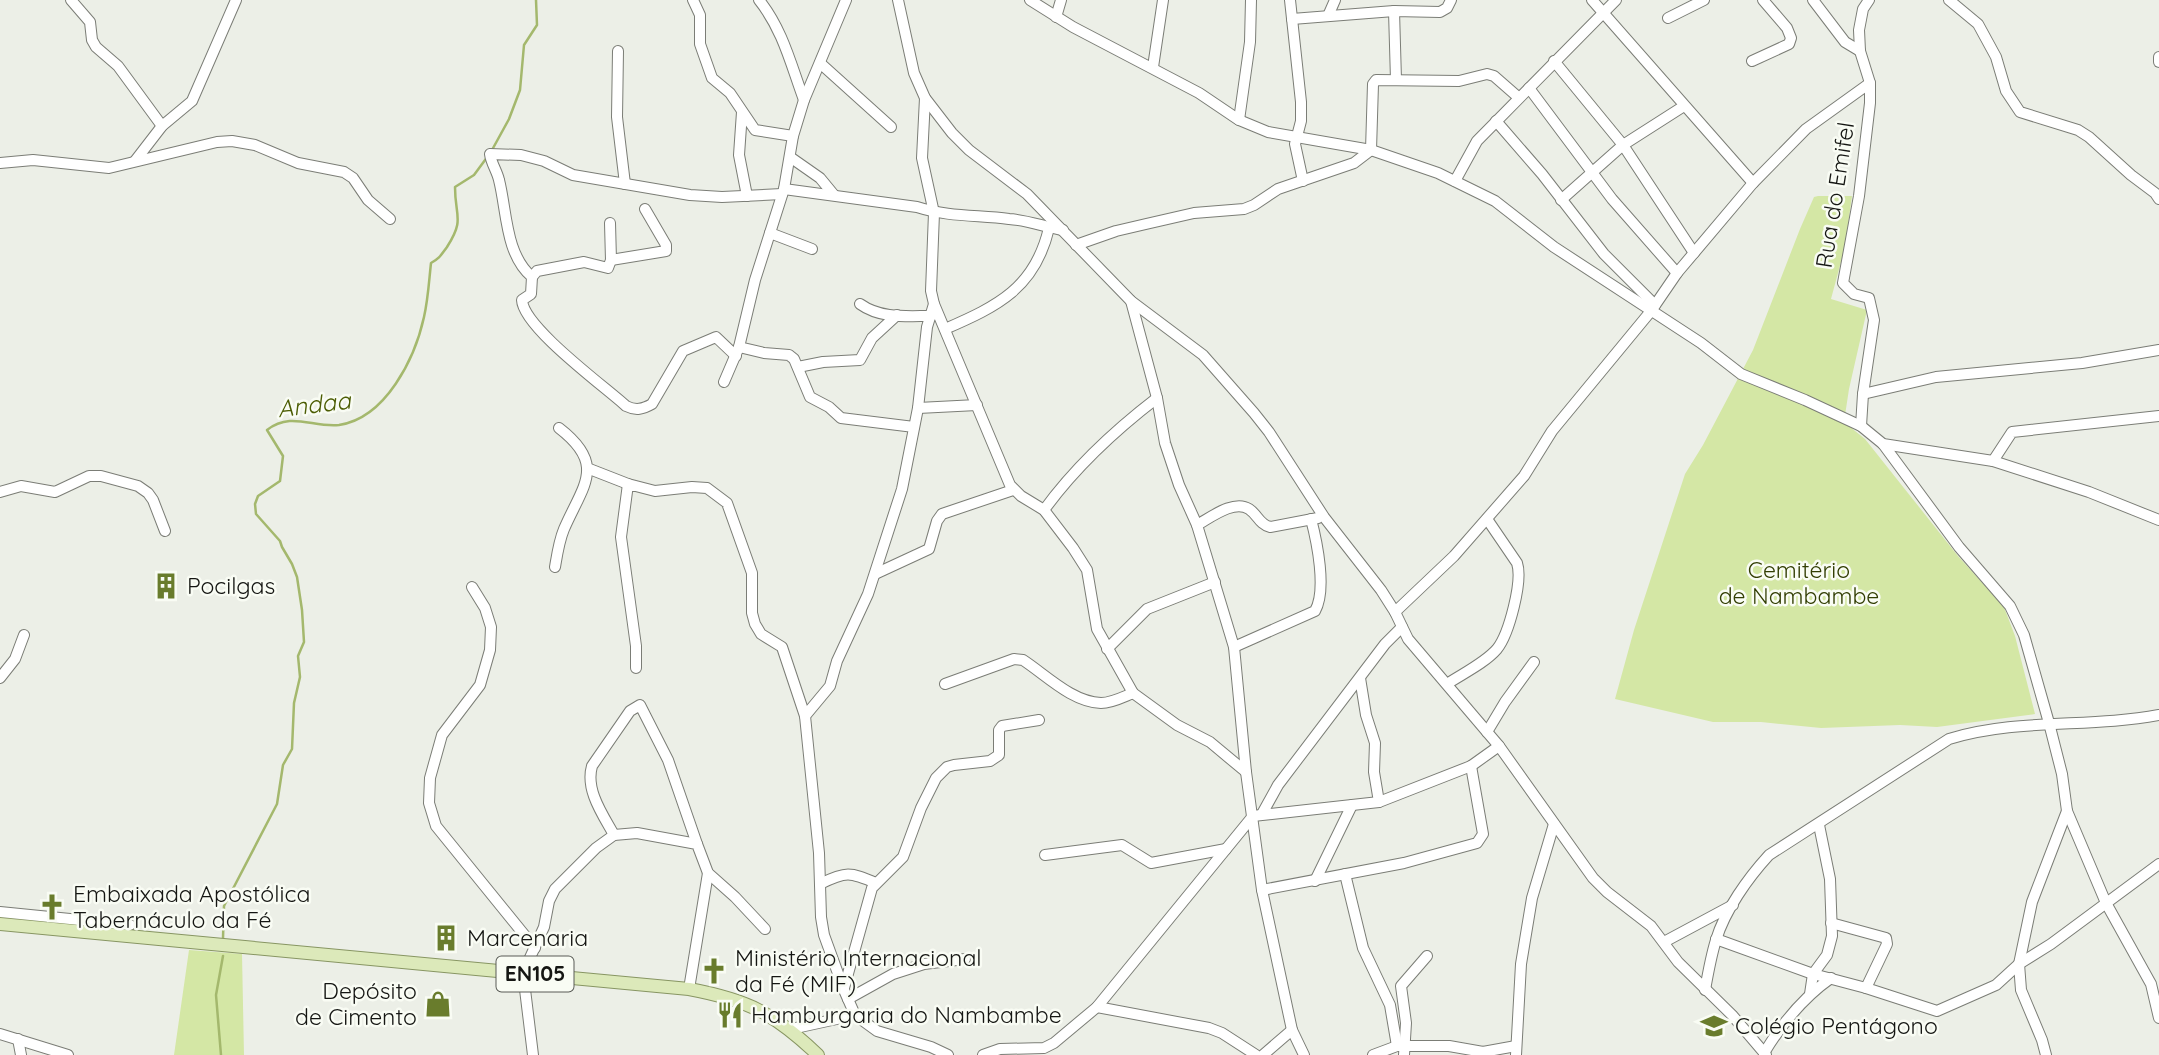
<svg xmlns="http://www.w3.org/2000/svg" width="2159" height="1055" font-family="Quicksand,sans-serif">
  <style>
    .green { fill: #d4e7a5 }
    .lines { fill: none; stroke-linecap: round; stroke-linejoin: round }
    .stream { stroke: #a4b86d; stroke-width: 2.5 }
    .minor-casing { stroke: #7b7d76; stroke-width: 12 }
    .major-casing { stroke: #879562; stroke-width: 14 }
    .minor { stroke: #fff; stroke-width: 10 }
    .major { stroke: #dce9ba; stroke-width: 12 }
    .labels { text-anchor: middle; stroke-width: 5; stroke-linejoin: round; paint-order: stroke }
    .shield { fill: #f9fcf4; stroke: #595b56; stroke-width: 2 }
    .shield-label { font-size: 21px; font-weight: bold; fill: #151613 }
    .street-label { font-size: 23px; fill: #151613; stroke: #f9fcf4 }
    .park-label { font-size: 23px; fill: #323e03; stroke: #f9fcf4 }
    .poi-label { font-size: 23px; fill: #151613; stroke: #f9fcf4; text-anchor: start }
    .water-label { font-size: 24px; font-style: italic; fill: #4c5d04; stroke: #f9fcf4 }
  </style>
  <rect width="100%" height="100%" fill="#ecefe7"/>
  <!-- green -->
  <g class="green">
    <path d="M1818 196H1852L1845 247 1831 299 1867 310 1849 389 1844 422 1865 439 1958 556 2004 607 2015 636 2035 714 1937 727 1900 725 1821 728 1761 722H1713L1615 699 1634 630 1685 474 1703 445 1753 350 1800 229 1814 197Z"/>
    <path d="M189 950 242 954 244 1055H174Z"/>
  </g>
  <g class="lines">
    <!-- stream -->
    <g class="stream">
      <path d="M492 150 509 119 520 90 524 45 537 25 536 0"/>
      <path d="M223 938 224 906 277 804 283 765 292 749 294 703 300 677 298 656 304 642 302 610 297 577 292 564 282 547 280 541 256 514 255 504 258 496 280 481 283 456 267 430C291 411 313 428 339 425 386 418 415 358 424 317 428 300 429 281 431 263 440 258 441 255 447 247 465 219 455 217 455 187L474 175 488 156"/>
      <path d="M221 1055 216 995 223 956"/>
    </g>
    <!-- minor casing -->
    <g class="minor-casing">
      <g id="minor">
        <path d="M71 0 90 22 92 40 96 47 118 66 162 126"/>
        <path d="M693 0 700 15V44L712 78 730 93 755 130 793 136"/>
        <path d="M759 0C783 30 791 65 804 100"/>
        <path d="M898 0 914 73 925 98 952 133 969 150 1027 194 1131 301 1203 355 1254 413 1269 432 1324 517 1381 590 1395 612 1408 639 1499 746 1593 878 1607 892 1651 926 1678 962 1732 1015 1766 1055"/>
        <path d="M1030 0 1073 27 1199 93 1239 120 1268 132 1371 150 1438 173 1495 201 1554 247 1701 343 1741 374 1805 400 1861 426 1883 444 1993 461 2089 492 2159 520"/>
        <path d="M1290 0 1301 102V121L1295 144 1303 181"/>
        <path d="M1592 0 1753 183"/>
        <path d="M1813 0 1845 42 1860 51"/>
        <path d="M1949 0 1978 24 1996 57 2006 91 2020 112 2078 130 2089 137 2131 175 2155 193 2159 199"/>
        <path d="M1394 11 1396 80"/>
        <path d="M1328 16 1335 0"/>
        <path d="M1056 17 1061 0"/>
        <path d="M1668 18 1704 0"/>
        <path d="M1292 19 1394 11 1440 12 1447 8 1451 0"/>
        <path d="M618 51 617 117 625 184"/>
        <path d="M2159 57V62"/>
        <path d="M1554 61 1623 145 1694 253"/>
        <path d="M1752 61 1789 44 1791 38 1787 28 1763 0"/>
        <path d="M820 63 891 127"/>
        <path d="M1153 67 1163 0"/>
        <path d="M1529 88 1612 199 1677 273"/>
        <path d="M925 98 922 158 934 213 931 291 934 304 1010 485 1021 496 1044 510 1073 548 1087 570 1097 629 1133 693 1177 725 1210 742 1246 772"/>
        <path d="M742 112 739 155 747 196"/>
        <path d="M1239 120 1250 42 1251 0"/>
        <path d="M1496 121 1542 174 1604 254 1655 305"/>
        <path d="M790 157 820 178 834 195"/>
        <path d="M135 161 162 126 192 101 236 0"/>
        <path d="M0 163 33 160 109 168 217 142 232 141 255 145 298 163 344 172 353 178 368 200 390 219"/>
        <path d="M1455 181 1477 141 1616 0"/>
        <path d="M784 189 917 207C948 217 978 215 1009 219 1027 220 1045 227 1063 230"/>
        <path d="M1561 200 1623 145 1684 106"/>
        <path d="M770 233 812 249"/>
        <path d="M1076 245 1116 231 1146 224 1194 213 1244 209 1254 205 1278 189 1354 163 1371 150 1373 84 1376 80 1459 81 1487 74 1494 76 1518 97"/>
        <path d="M611 260 666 251V245L645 209"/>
        <path d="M532 277 537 271 584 262 608 268 611 260 610 223"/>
        <path d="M1131 301 1157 398 1165 443 1179 485 1197 525 1234 647 1246 772 1262 890 1292 1030 1304 1055"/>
        <path d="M860 304C881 319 907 316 931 316"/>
        <path d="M945 329C998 306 1035 288 1049 228"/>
        <path d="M739 347 764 353 789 355 794 359 810 397 829 407 841 418 914 427"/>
        <path d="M736 356 716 337 683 351 652 404C643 409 636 411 626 406 604 386 523 327 522 300L531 294 532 277C505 254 507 211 499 180 497 171 491 163 490 154L521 155 544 161 573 175 690 195 722 197 782 194"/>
        <path d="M798 367 823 362 860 360 872 338 897 315"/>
        <path d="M724 382 739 347 755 280 784 189 793 136 804 100 846 0"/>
        <path d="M1863 394 1936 377 2082 363 2159 350"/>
        <path d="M918 408 977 405"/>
        <path d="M1861 426 1863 394 1874 320 1869 298 1854 294 1843 283 1859 196 1870 103V83L1860 51 1859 30 1863 9 1869 0"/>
        <path d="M1883 444 1959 547 2010 606 2024 635 2049 723 2062 774 2067 811 2106 903 2151 984 2159 1018"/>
        <path d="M1993 461 2012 432 2159 416"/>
        <path d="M587 468 628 484"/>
        <path d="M0 492 21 486 55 492 89 476H101L138 486 148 493 153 500 165 531"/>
        <path d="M1044 510C1076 466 1114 431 1157 398"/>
        <path d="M1197 525C1210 518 1234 499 1249 509 1258 515 1259 524 1270 527L1318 518"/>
        <path d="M555 567C557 555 559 541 564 529 583 485 607 465 559 428"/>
        <path d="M875 574 929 549 937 521 942 514 1013 490"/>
        <path d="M472 587 485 608 491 627 490 650 480 685 442 735 430 778 429 803 436 826 535 948"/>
        <path d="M1395 612 1454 556 1524 476 1552 431 1651 311 1677 273 1753 183 1806 129 1870 83"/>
        <path d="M1234 647 1315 611C1327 590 1317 542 1311 519"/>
        <path d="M1107 649 1147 609 1215 582"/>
        <path d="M636 668V646L621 537 628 484 655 491 692 487 707 488 727 503 752 573V613L755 624 761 634 782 647 805 716 819 853 821 917 824 935 844 990 855 1015 877 1031 931 1047 948 1055"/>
        <path d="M0 678 15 659 24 635"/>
        <path d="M1360 678 1366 715 1375 743 1374 772 1379 802"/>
        <path d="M945 684 1014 659 1023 660C1046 675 1072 702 1101 703 1112 703 1123 697 1133 693"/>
        <path d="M1447 684C1462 674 1485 663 1497 649 1509 634 1523 581 1517 563L1487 519"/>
        <path d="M805 716 830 686 837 661 868 594 902 489 918 408 927 327 934 304"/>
        <path d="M1487 732 1505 702 1534 662"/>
        <path d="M1262 814 1278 785 1385 644 1402 627"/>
        <path d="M614 835C603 815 585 790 592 766L630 711 640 705 668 760 697 844"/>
        <path d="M1045 855 1122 845 1151 863 1226 849"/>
        <path d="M1345 874 1363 948 1390 1005 1397 1046"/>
        <path d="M1315 881 1352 805"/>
        <path d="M820 884C846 871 850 872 876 883"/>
        <path d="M1262 890 1404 863 1477 843 1483 834 1471 766"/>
        <path d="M0 912 130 925"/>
        <path d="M1831 923 1886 938 1887 944 1866 988"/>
        <path d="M1716 939 1813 974 1866 988 1937 1011 1996 985 2019 964 2051 944 2159 864"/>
        <path d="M1664 942 1733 905"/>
        <path d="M844 988 872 888 903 857 921 808 936 778 947 767 954 765 990 761 999 755V730L1002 726 1039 720"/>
        <path d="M689 989 708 873"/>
        <path d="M1705 990C1708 973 1711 956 1716 940 1725 910 1748 878 1769 855L1949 739C2017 718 2090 728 2159 715"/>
        <path d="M1810 994 1813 974 1827 955 1832 936 1830 879 1819 825"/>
        <path d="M848 999 893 974 924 964 965 959"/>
        <path d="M1097 1007 1209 1028 1222 1033 1256 1055"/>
        <path d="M791 1029 855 1015"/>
        <path d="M0 1034 68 1055"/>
        <path d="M18 1039 21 1055"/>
        <path d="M1764 1053C1781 1025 1804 997 1831 978"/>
        <path d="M533 1055 523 973 544 927 549 901 555 889 596 848 614 835 637 833 697 844 708 873 735 897 765 929"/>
        <path d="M983 1055 1000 1049 1044 1048 1054 1043 1097 1007 1253 816 1379 802 1471 766 1499 746"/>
        <path d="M1263 1055 1292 1030"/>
        <path d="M1373 1055 1397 1046H1449L1483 1052 1516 1046"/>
        <path d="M1404 1055 1406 1023 1401 986 1427 956"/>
        <path d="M1516 1055 1521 964 1532 898 1554 824"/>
        <path d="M2046 1055 2042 1040 2021 990 2019 964 2032 902 2067 811"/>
      </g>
    </g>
    <!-- major casing -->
    <g class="major-casing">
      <path id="major" d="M0 924 689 989C748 1000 774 1013 818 1055"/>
    </g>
    <!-- minor -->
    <use href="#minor" class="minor"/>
    <!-- major -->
    <use href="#major" class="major"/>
  </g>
  <!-- icons -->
  <defs>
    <g id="building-bare" transform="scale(2.1)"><path d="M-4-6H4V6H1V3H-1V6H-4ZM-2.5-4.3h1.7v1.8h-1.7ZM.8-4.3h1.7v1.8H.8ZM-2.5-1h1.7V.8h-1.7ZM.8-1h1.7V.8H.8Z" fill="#697c2c" stroke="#f9fcf4" stroke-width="2.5" paint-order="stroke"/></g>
    <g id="church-bare" transform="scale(2.1)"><path d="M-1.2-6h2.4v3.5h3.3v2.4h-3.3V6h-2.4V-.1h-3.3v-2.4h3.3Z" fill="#697c2c" stroke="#f9fcf4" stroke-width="2.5" paint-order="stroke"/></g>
    <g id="shop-bare" transform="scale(2.1)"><path d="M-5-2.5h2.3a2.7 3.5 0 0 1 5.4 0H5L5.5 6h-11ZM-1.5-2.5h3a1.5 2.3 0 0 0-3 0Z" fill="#697c2c" stroke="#f9fcf4" stroke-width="2.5" paint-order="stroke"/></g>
    <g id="restaurant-bare" transform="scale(2.1)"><path d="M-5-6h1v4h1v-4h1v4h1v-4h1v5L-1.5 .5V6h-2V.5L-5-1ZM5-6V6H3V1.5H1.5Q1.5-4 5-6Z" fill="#697c2c" stroke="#f9fcf4" stroke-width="2.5" paint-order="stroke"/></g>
    <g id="school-bare" transform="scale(2.1)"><path d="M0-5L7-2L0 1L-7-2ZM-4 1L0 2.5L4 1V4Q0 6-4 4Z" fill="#697c2c" stroke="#f9fcf4" stroke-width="2.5" paint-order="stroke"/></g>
  </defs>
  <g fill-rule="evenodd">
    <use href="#building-bare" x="166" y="586"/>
    <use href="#church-bare" x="52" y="907"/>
    <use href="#building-bare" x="446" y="938"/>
    <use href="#church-bare" x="714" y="971"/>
    <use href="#shop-bare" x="438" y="1004"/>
    <use href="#restaurant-bare" x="730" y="1015"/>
    <use href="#school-bare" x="1714" y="1026"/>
  </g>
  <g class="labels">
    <!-- shield labels -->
    <rect class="shield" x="496.5" y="956.5" width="77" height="35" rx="5"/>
    <g class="shield-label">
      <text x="535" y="981">EN105</text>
    </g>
    <!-- street labels -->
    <g class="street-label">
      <text transform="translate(1835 195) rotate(-81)" y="8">Rua do Emifel</text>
    </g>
    <!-- park labels -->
    <g class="park-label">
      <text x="1799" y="578">Cemitério<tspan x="1799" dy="26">de Nambambe</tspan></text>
    </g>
    <!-- poi labels -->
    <g class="poi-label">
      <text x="187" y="594">Pocilgas</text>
      <text x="73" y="902">Embaixada Apostólica<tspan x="73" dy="26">Tabernáculo da Fé</tspan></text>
      <text x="467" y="946">Marcenaria</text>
      <text x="735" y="966">Ministério Internacional<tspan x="735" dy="26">da Fé (MIF)</tspan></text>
      <text x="417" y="999" text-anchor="end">Depósito<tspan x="417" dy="26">de Cimento</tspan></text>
      <text x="751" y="1023">Hamburgaria do Nambambe</text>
      <text x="1735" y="1034">Colégio Pentágono</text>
    </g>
    <!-- water labels -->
    <g class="water-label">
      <text transform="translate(314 405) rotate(-7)" y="8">Andaa</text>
    </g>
  </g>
</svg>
